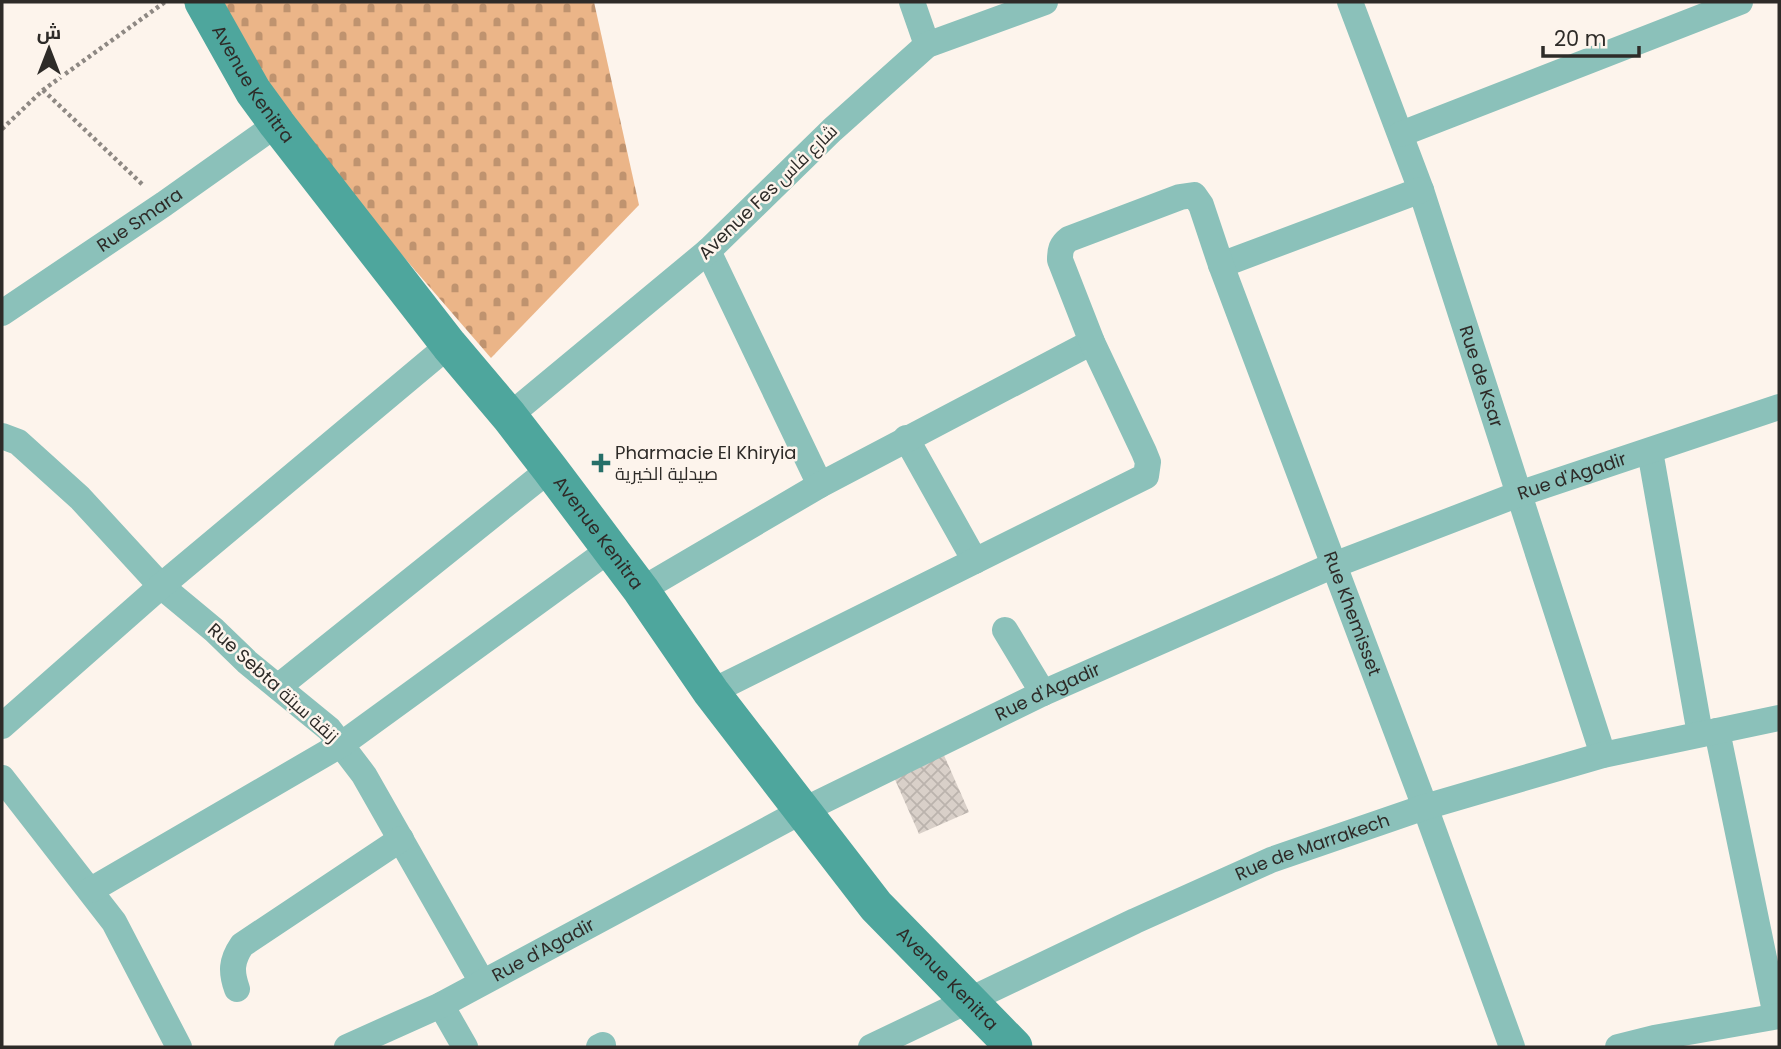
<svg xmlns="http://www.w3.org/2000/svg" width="1781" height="1049" font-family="Poppins,Cairo,sans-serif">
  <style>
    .cemetery { fill: url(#cemetery-stones) }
    .building { fill: url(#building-cross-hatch) }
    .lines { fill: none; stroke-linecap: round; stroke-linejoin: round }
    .path { stroke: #8e8883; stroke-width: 4.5; stroke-dasharray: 3.5 3.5; stroke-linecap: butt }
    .street { stroke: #8bc1ba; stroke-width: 26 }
    .secondary { stroke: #4ea69d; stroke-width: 37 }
    .poi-dot { fill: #266f68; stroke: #fdf4ec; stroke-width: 2.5 }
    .labels { text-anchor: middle; stroke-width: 5; stroke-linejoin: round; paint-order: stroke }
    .street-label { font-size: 18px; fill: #2e2b28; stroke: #fdf4ec }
    .poi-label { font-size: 18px; fill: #2e2b28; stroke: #fdf4ec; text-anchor: start }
  </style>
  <defs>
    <pattern id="cemetery-stones" width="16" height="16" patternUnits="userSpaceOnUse" patternTransform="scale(1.75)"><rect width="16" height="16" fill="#ebb588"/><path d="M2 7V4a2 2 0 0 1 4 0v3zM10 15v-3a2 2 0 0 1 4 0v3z" fill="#bf936f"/></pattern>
    <pattern id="building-cross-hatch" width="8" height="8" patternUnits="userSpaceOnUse" patternTransform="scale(1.75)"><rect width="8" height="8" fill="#d9d0c9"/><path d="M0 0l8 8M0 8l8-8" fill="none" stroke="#bbb3ad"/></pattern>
  </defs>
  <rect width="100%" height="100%" fill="#fdf4ec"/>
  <!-- cemetery -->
  <path class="cemetery" d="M183 2H594L639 205 491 358Z"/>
  <!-- building -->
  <path class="building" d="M943 753 969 812 919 834 893 775Z"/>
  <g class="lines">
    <!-- path -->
    <g class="path">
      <path d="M43 90 144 186"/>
      <path d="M2 129 43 90 165 2"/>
    </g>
    <!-- street -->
    <g class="street">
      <path d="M912 2 927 45"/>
      <path id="s1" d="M1350 2 1421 190 1603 755"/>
      <path d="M1401 134 1740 2"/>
      <path d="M708 251 820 485"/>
      <path d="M1221 265 1421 190"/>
      <path id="s2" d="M2 313 164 204 277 124"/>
      <path d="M509 416 708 251 832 130 927 45 1045 2"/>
      <path d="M2 436 18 442 80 498 161 586 214 630 247 662 329 729 364 775 482 982"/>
      <path d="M906 438 975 561"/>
      <path d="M1650 451 1700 734"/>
      <path d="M641 590 820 485 1092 342"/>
      <path d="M1005 630 1043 693"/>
      <path d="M278 687 550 469"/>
      <path id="s3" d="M711 692 1146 476 1148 462 1144 452 1092 342 1060 260C1060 250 1061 245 1069 239L1180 197 1194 195 1201 205 1221 265 1425 807 1512 1047"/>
      <path d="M2 726 161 586 449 345"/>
      <path d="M1717 731 1776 1016"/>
      <path d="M2 778 114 922 179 1047"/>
      <path d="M91 890 342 744 609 550"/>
      <path d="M237 989C231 972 231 961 242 945L401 839"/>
      <path d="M441 1005 465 1047"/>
      <path id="s4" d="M347 1047 441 1005 802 811 1043 693 1334 565 1519 494 1779 407"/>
      <path d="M599 1047 603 1045"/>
      <path id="s5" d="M871 1047 1135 921 1271 860 1425 807 1603 755 1779 718"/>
      <path d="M1618 1047 1654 1038 1779 1016"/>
    </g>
    <!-- secondary -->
    <path class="secondary" id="s6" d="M203 2 253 91 277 124 449 345 509 416 550 469 641 590 711 692 876 906 1014 1047"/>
  </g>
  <!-- markers -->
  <path class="poi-dot" d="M597.5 452.5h7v7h7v7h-7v7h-7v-7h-7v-7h7z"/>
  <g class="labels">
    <!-- street labels -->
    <g class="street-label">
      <text dy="6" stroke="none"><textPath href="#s6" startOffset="96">Avenue Kenitra</textPath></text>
      <text transform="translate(768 192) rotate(-44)" y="6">Avenue Fes شارع فاس</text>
      <text dy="6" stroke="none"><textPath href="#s2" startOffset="166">Rue Smara</textPath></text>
      <text dy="6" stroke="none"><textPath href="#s1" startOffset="397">Rue de Ksar</textPath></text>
      <text dy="6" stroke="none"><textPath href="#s4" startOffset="1353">Rue d'Agadir</textPath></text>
      <text dy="6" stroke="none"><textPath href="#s6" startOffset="663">Avenue Kenitra</textPath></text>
      <text dy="6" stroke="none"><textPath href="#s3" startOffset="1325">Rue Khemisset</textPath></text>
      <text transform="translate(273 683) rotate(42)" y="6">Rue Sebta زنقة سبتة</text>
      <text dy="6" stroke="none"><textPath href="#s4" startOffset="786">Rue d'Agadir</textPath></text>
      <text dy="6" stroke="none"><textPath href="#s5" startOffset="485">Rue de Marrakech</textPath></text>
      <text dy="6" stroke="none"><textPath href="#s4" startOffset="219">Rue d'Agadir</textPath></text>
      <text dy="6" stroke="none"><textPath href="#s6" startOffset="1230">Avenue Kenitra</textPath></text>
    </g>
    <!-- poi labels -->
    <g class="poi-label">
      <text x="615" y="459">Pharmacie El Khiryia<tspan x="615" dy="21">صيدلية الخيرية</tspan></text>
    </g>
  </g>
  <!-- border -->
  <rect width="1781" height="1049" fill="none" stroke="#2e2b28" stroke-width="7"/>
  <!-- north arrow -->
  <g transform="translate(49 49)" stroke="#fdf4ec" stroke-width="5" paint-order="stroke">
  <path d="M0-5L12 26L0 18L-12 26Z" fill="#2e2b28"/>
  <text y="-10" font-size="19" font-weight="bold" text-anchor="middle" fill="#2e2b28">ش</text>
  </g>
  <!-- scale -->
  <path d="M1543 46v10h96v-10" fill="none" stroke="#2e2b28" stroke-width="3.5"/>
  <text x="1554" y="46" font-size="21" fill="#2e2b28" stroke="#fdf4ec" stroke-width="5" paint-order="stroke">20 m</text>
</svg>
